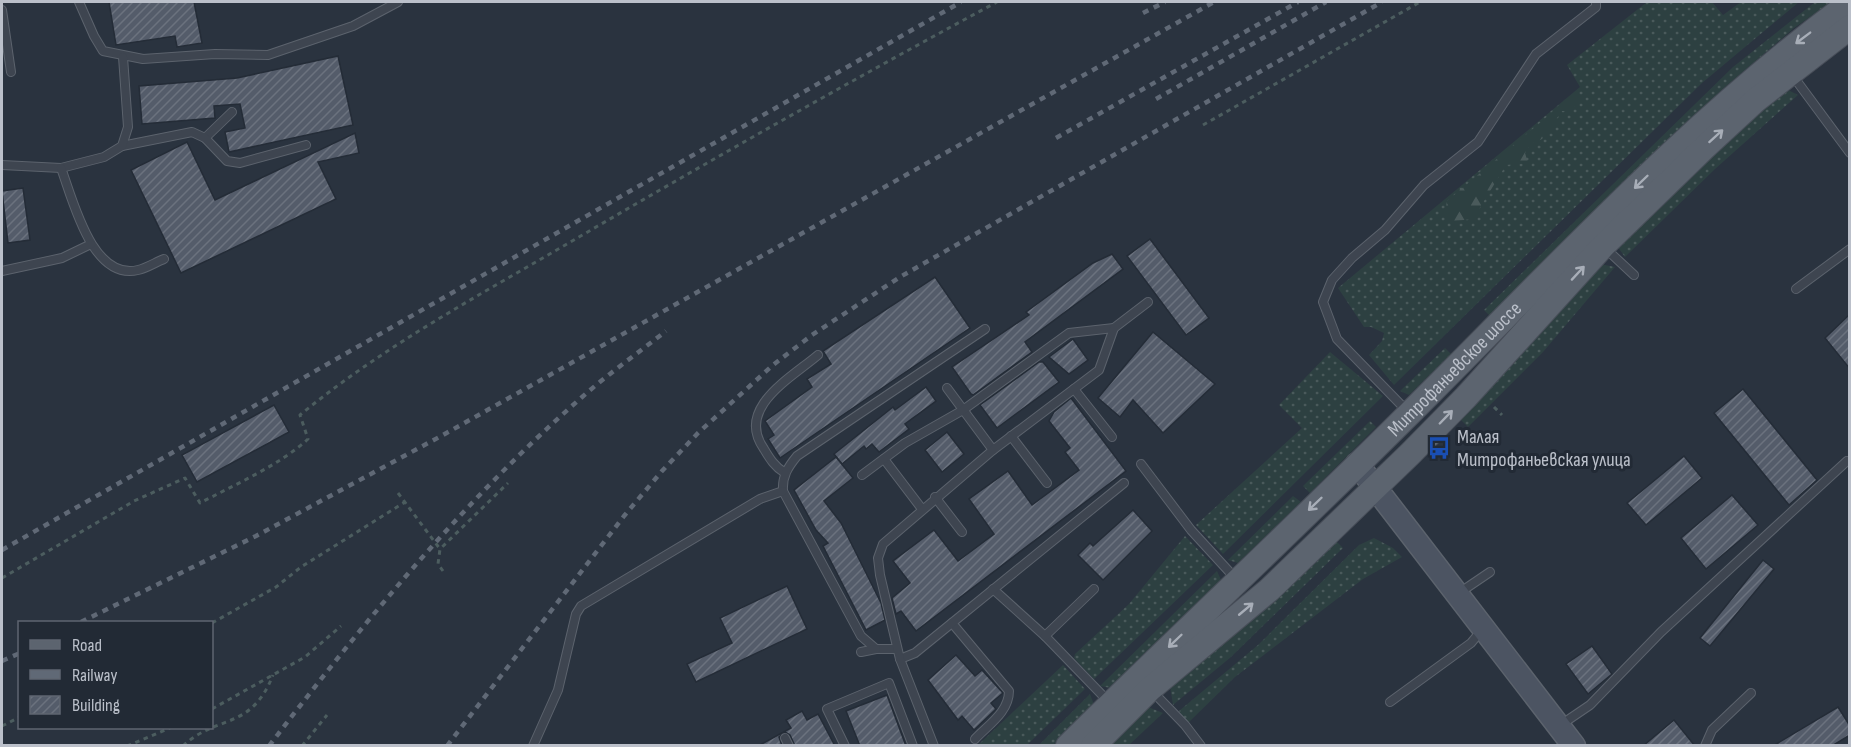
<svg xmlns="http://www.w3.org/2000/svg" width="1851" height="747" font-family="'Sofia Sans Condensed',sans-serif">
  <style>
    .grass { fill: url(#grass-dots) }
    .forest { fill: url(#forest-firs) }
    .building { fill: url(#building-hatch); stroke: #242c37; stroke-width: 1.5 }
    .lines { fill: none; stroke-linecap: round; stroke-linejoin: round }
    .lane-casing { stroke: #5c636d; stroke-width: 10 }
    .secondary-casing { stroke: #5c636d; stroke-width: 25 }
    .primary-casing { stroke: #484e59; stroke-width: 26 }
    .path { stroke: #4c5d5f; stroke-width: 3; stroke-dasharray: 4.5 4.5; stroke-linecap: butt }
    .lane { stroke: #3e4550; stroke-width: 8 }
    .secondary { stroke: #4c5462; stroke-width: 22 }
    .primary { stroke: #5c646f; stroke-width: 24 }
    .rail { stroke: #606976; stroke-width: 4.5; stroke-dasharray: 6 6; stroke-linecap: butt }
    .oneway { stroke: #a8aeb8 }
    .labels { text-anchor: middle; stroke-width: 6; stroke-linejoin: round; paint-order: stroke }
    .street-label { font-size: 20px; fill: #bbc0ca; stroke: #222a35 }
    .poi-label { font-size: 20px; fill: #bbc0ca; stroke: #222a35; text-anchor: start }
  </style>
  <defs>
    <pattern id="grass-dots" width="8" height="8" patternUnits="userSpaceOnUse" patternTransform="scale(1.5)"><rect width="8" height="8" fill="#2d4041"/><path d="M2 2h.1M6 6h.1" fill="none" stroke="#4a5a5b" stroke-width="1.8" stroke-linecap="round"/></pattern>
    <pattern id="forest-firs" width="22" height="20" patternUnits="userSpaceOnUse" patternTransform="scale(1.5)"><rect width="22" height="20" fill="#2d4041"/><path d="M5 1l3.5 6h-7zM16 11l3.5 6h-7z" fill="#4a5a5b"/></pattern>
    <pattern id="building-hatch" width="6" height="6" patternUnits="userSpaceOnUse" patternTransform="scale(1.5)"><rect width="6" height="6" fill="#545c6a"/><path d="M-1 1l2-2M0 6l6-6M5 7l2-2" fill="none" stroke="#6b727e"/></pattern>
  </defs>
  <rect width="100%" height="100%" fill="#2a333f"/>
  <!-- grass -->
  <g class="grass">
    <path d="M1647 2H1712L1723 15 1741 2H1799L1702 83 1394 385 1369 355 1382 341 1384 333 1371 327H1364L1338 288 1580 87 1567 65Z"/>
    <path d="M1815 2H1832L1794 28 1723 89 1490 316 1484 310 1733 67Z"/>
    <path d="M1786 89 1798 95 1715 169 1625 257 1617 246 1702 164Z"/>
    <path d="M1600 264 1615 267 1543 352 1468 427 1459 418Z"/>
    <path d="M1445 348 1451 354 1409 395 1400 391Z"/>
    <path d="M1330 352 1383 396 1223 554 1196 525 1302 428 1279 405Z"/>
    <path d="M1370 421 1376 427 1310 493 1303 486Z"/>
    <path d="M1293 496 1301 502 1238 563 1228 560Z"/>
    <path d="M1185 536 1213 565 1094 679 1074 658 1075 654 1129 604Z"/>
    <path d="M1374 538 1393 548 1402 557 1363 579 1235 677 1188 723 1179 711 1258 645 1359 545Z"/>
    <path d="M1335 540 1343 548 1231 657 1173 705 1170 686Z"/>
    <path d="M1217 571 1221 580 1111 688 1100 686Z"/>
    <path d="M1063 665 1085 689 1027 745H978Z"/>
    <path d="M1090 694 1094 705 1053 745 1038 746Z"/>
    <path d="M1148 707 1163 713 1129 745 1109 746Z"/>
  </g>
  <!-- forest -->
  <path class="forest" d="M1579 90 1578 102 1571 111H1562L1542 139 1531 144 1525 153 1528 163 1506 165 1473 219 1454 221 1445 212 1447 201Z"/>
  <!-- building -->
  <g class="building">
    <path d="M109 2H194L202 43 177 47 175 36 116 45Z"/>
    <path d="M338 56 353 125 229 152 225 132 245 128 240 104 214 106 215 118 142 124 139 86 237 78Z"/>
    <path d="M355 133 359 153 318 162 336 199 181 273 131 170 187 142 215 200Z"/>
    <path d="M23 188 30 240 8 243 2 191Z"/>
    <path d="M1150 239 1209 318 1186 335 1127 256Z"/>
    <path d="M1112 254 1123 269 1025 342 1032 352 973 395 971 394 952 367 1029 315 1026 312 1093 263Z"/>
    <path d="M935 277 970 328 780 458 768 439 774 435 765 421 812 387 807 379 831 364 823 351Z"/>
    <path d="M1850 314V369L1825 338Z"/>
    <path d="M1153 332 1215 384 1163 433 1133 400 1120 417 1098 398Z"/>
    <path d="M1073 339 1088 360 1069 374 1049 357Z"/>
    <path d="M1039 362H1043L1059 382 997 428 980 405Z"/>
    <path d="M926 387 936 401 905 424 909 429 879 452 872 444 866 449 864 446 842 464 834 454 893 407 895 410Z"/>
    <path d="M1743 389 1817 480 1789 505 1714 413Z"/>
    <path d="M1071 398 1126 471 916 631 901 611 896 614 892 598 910 583 893 561 934 530 958 561 994 534 969 499 1008 471 1032 505 1079 470 1065 452 1070 448 1049 421 1054 412Z"/>
    <path d="M274 405 289 432 197 482 182 455Z"/>
    <path d="M947 432 964 454 942 472 925 450Z"/>
    <path d="M1684 456 1702 478 1646 525 1627 503Z"/>
    <path d="M836 457 853 478 824 501 841 523 881 603 885 620 866 630 823 546 828 543 816 530 794 490Z"/>
    <path d="M1732 495 1758 525 1706 569 1681 538Z"/>
    <path d="M1133 510 1152 531 1103 580 1078 555 1090 543 1093 546Z"/>
    <path d="M1763 560 1774 569 1710 646 1700 638Z"/>
    <path d="M787 586 807 629 696 682 687 664 732 643 720 618Z"/>
    <path d="M1592 646 1612 674 1588 694 1566 664Z"/>
    <path d="M956 655 975 676 982 670 1003 693 991 703 996 709 974 730 962 716 958 720 928 680Z"/>
    <path d="M887 695 906 746H860L846 711Z"/>
    <path d="M1838 707 1850 726V735L1832 746H1773Z"/>
    <path d="M802 711 807 720 818 714 835 746H795L790 735 785 732 779 737 782 746H758L791 728 786 720Z"/>
    <path d="M1674 720 1695 746H1643Z"/>
  </g>
  <g class="lines">
    <!-- lane casing -->
    <g class="lane-casing">
      <g id="lane">
        <path d="M79 2 94 36 103 51 143 59 215 54 268 55 353 26 398 2"/>
        <path d="M2 10 11 72"/>
        <path d="M1793 76 1850 153"/>
        <path d="M205 138 232 112"/>
        <path d="M122 146 192 132 205 138 227 161 240 163 306 145"/>
        <path d="M2 165 61 168 104 157 122 146 128 127 123 57"/>
        <path d="M61 168C73 200 92 281 138 270 147 268 156 262 164 259"/>
        <path d="M1604 247 1634 275"/>
        <path d="M2 271 62 258 91 244"/>
        <path d="M1796 289 1850 249"/>
        <path d="M947 388 993 450"/>
        <path d="M1074 389 1112 437"/>
        <path d="M1408 412 1337 339 1323 302 1332 280 1352 258 1385 230 1424 185 1478 142 1536 54 1596 7V2"/>
        <path d="M1011 436 1047 483"/>
        <path d="M884 459 922 509"/>
        <path d="M1141 464 1191 530 1235 578"/>
        <path d="M785 473C775 467 770 459 764 449 735 408 791 378 818 355"/>
        <path d="M862 475 905 443 963 410 1069 333 1114 328"/>
        <path d="M935 497 962 532"/>
        <path d="M993 589 1045 636 1108 701"/>
        <path d="M1459 593 1490 572"/>
        <path d="M952 623 1009 691C1009 712 988 725 975 739"/>
        <path d="M1045 636 1094 589"/>
        <path d="M897 649H876L861 636 783 491C782 476 788 467 797 456L985 329"/>
        <path d="M861 652 876 649"/>
        <path d="M900 659 915 653 1124 483"/>
        <path d="M1152 691 1185 725 1201 746"/>
        <path d="M1390 702 1471 643 1481 631"/>
        <path d="M1562 724 1590 705 1661 632 1847 461"/>
        <path d="M785 738 789 746"/>
        <path d="M533 746 558 690 576 614 581 606 760 499 783 491"/>
        <path d="M845 746 827 709 889 683 913 746"/>
        <path d="M934 746 900 659 880 575 878 558 883 544 993 450 1099 370 1114 328 1148 302"/>
        <path d="M1705 746 1712 730 1751 693"/>
      </g>
    </g>
    <!-- secondary casing -->
    <g class="secondary-casing">
      <path id="secondary" d="M1357 464 1574 746"/>
    </g>
    <!-- primary casing -->
    <g class="primary-casing">
      <g id="primary">
        <path id="s1" d="M1068 746C1189 626 1313 511 1433 390 1567 256 1696 116 1850 3"/>
        <path d="M1093 746 1150 689 1269 590 1410 454 1466 397 1603 246 1705 147 1756 100 1850 27"/>
      </g>
    </g>
    <!-- path -->
    <g class="path">
      <path d="M1203 125 1420 2"/>
      <path d="M1494 407 1502 415"/>
      <path d="M398 493 440 549"/>
      <path d="M443 571 438 564 440 549 508 483"/>
      <path d="M2 578 134 501 185 478 200 503C234 485 280 465 308 439L300 415C381 348 476 297 567 244 709 161 852 80 997 2"/>
      <path d="M212 623 276 587 301 567 405 502"/>
      <path d="M212 709 305 657 341 626"/>
      <path d="M2 726 20 717"/>
      <path d="M127 746 170 728"/>
      <path d="M183 746C217 714 251 731 273 675"/>
      <path d="M302 746 327 715"/>
    </g>
    <!-- lane -->
    <use href="#lane" class="lane"/>
    <!-- secondary -->
    <use href="#secondary" class="secondary"/>
    <!-- primary -->
    <use href="#primary" class="primary"/>
    <!-- rail -->
    <g class="rail">
      <path d="M1143 13 1165 2"/>
      <path d="M1156 99 1326 2"/>
      <path d="M1056 138 1298 2"/>
      <path d="M2 550 961 2"/>
      <path d="M81 622 256 536 443 435 1214 2"/>
      <path d="M2 661 20 653"/>
      <path d="M269 746C364 622 463 501 581 398 608 374 638 353 666 331"/>
      <path d="M447 746 624 516 662 471 698 433 773 365 812 335 900 277 1382 2"/>
    </g>
  </g>
  <!-- one-way arrows -->
  <defs><path id="oneway-shaft" d="M-6 0H5M1.5-3L5.5 0L1.5 3" fill="none" stroke-width="1.6" stroke-linecap="round" stroke-linejoin="round" transform="scale(1.5)"/></defs>
  <g class="oneway">
    <use href="#oneway-shaft" transform="translate(1803 38) rotate(143)"/>
    <use href="#oneway-shaft" transform="translate(1716 136) rotate(-42)"/>
    <use href="#oneway-shaft" transform="translate(1641 182) rotate(136)"/>
    <use href="#oneway-shaft" transform="translate(1578 273) rotate(-47)"/>
    <use href="#oneway-shaft" transform="translate(1446 417) rotate(-46)"/>
    <use href="#oneway-shaft" transform="translate(1315 504) rotate(136)"/>
    <use href="#oneway-shaft" transform="translate(1246 609) rotate(-40)"/>
    <use href="#oneway-shaft" transform="translate(1175 641) rotate(136)"/>
  </g>
  <!-- icons -->
  <defs>
    <g id="bus-bare" transform="scale(1.8)"><path d="M-5-6H5V4H4V6H2V4H-2V6H-4V4H-5ZM-3.5-4V0h7V-4ZM-3.5 1.2v1.5H-2V1.2ZM2 1.2v1.5H3.5V1.2Z" fill="#1a4fb4" stroke="#222a35" stroke-width="2.5" paint-order="stroke"/></g>
  </defs>
  <g fill-rule="evenodd">
    <use href="#bus-bare" x="1439" y="448"/>
  </g>
  <g class="labels">
    <!-- street labels -->
    <g class="street-label">
      <text dy="7" stroke="none"><textPath href="#s1" startOffset="540">Митрофаньевское шоссе</textPath></text>
    </g>
    <!-- poi labels -->
    <g class="poi-label">
      <text x="1457" y="443">Малая<tspan x="1457" dy="23">Митрофаньевская улица</tspan></text>
    </g>
  </g>
  <!-- border -->
  <rect width="1851" height="747" fill="none" stroke="#bbc0ca" stroke-width="6"/>
  <!-- legend -->
  <rect x="18" y="621" width="195" height="108" fill="#222a35" stroke="#5f6671" stroke-width="1.5"/>
  <rect x="30" y="640" width="30" height="9" fill="#5c646f" stroke="#5f6671" stroke-width="1.5"/>
  <text x="72" y="651" font-size="18" fill="#bbc0ca">Road</text>
  <rect x="30" y="670" width="30" height="9" fill="#606976" stroke="#5f6671" stroke-width="1.5"/>
  <text x="72" y="681" font-size="18" fill="#bbc0ca">Railway</text>
  <rect x="30" y="696" width="30" height="18" fill="url(#building-hatch)" stroke="#5f6671" stroke-width="1.5"/>
  <text x="72" y="711" font-size="18" fill="#bbc0ca">Building</text>
</svg>
